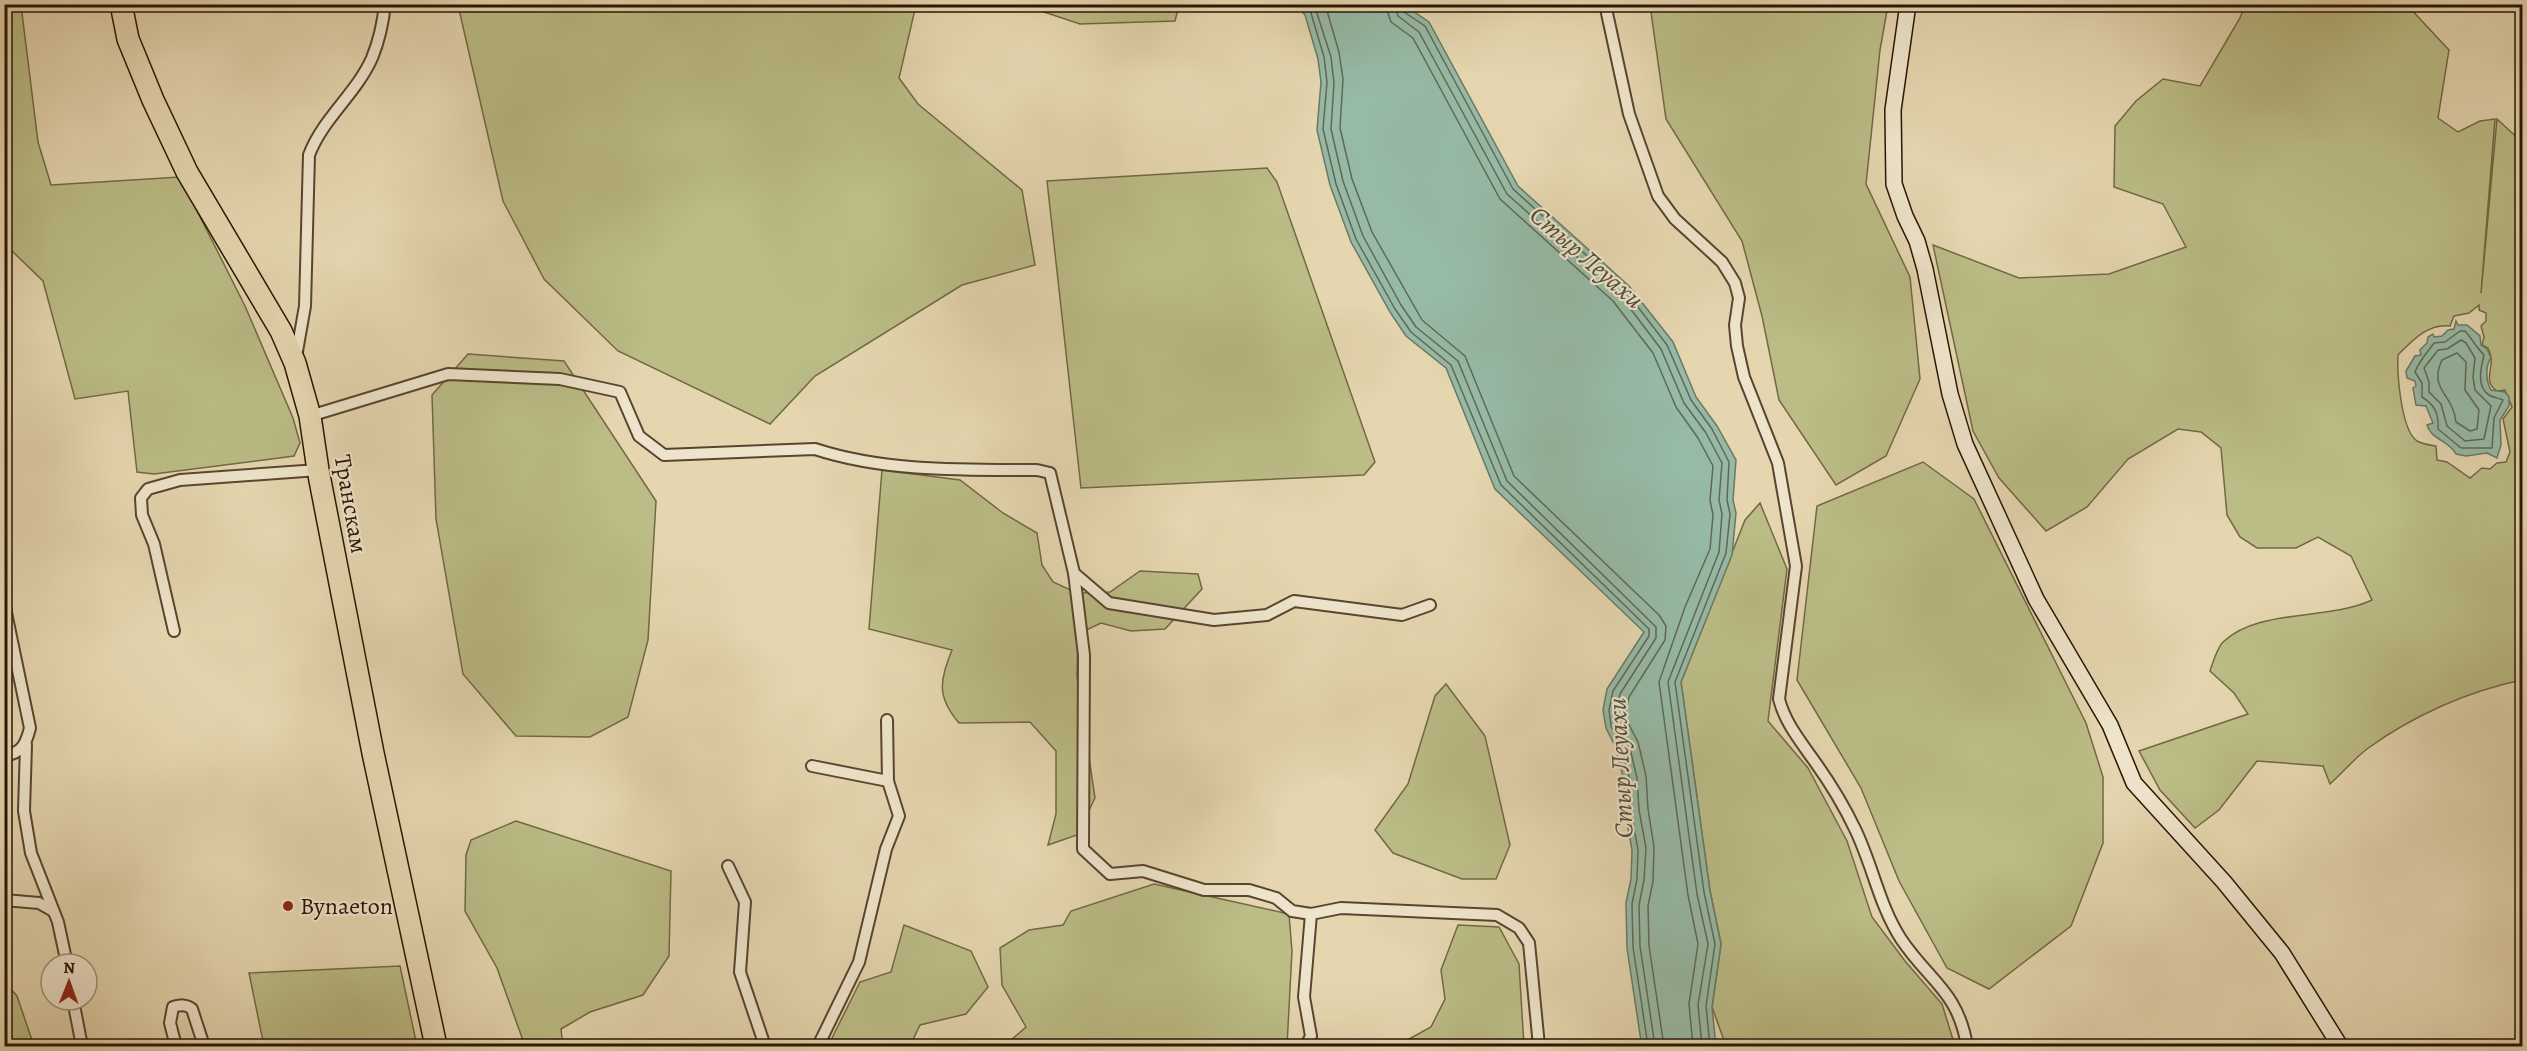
<svg xmlns="http://www.w3.org/2000/svg" width="2527" height="1051" font-family="Alegreya,serif">
  <style>
    .green { fill: #bbbc86; stroke: #726845; stroke-width: 1.5; fill-rule: evenodd }
    .water { fill: #96baa6; stroke: #6b7865; stroke-width: 1.5 }
    .lines { fill: none; stroke-linecap: round; stroke-linejoin: round }
    .shore { stroke: #606855; stroke-width: 1.5 }
    .street-casing { stroke: #59452f; stroke-width: 14 }
    .secondary-casing { stroke: #2a1504; stroke-width: 18 }
    .highway-casing { stroke: #2a1504; stroke-width: 24 }
    .street { stroke: #eee4cb; stroke-width: 10 }
    .secondary { stroke: #eee4cb; stroke-width: 15 }
    .highway { stroke: #e5d6af; stroke-width: 21 }
    .poi-dot { fill: #8f2418; stroke: #eee4cb; stroke-width: 2 }
    .labels { text-anchor: middle; stroke-width: 4.5; stroke-linejoin: round; paint-order: stroke }
    .street-label { font-size: 24px; fill: #2a1504; stroke: #eee4cb }
    .poi-label { font-size: 24px; fill: #2a1504; stroke: #eee4cb; text-anchor: start }
    .water-label { font-size: 26px; font-style: italic; fill: #504f3d; stroke: #eee4cb }
  </style>
  <rect width="100%" height="100%" fill="#e5d6af"/>
  <filter id="stains"><feTurbulence type="fractalNoise" baseFrequency=".00333" numOctaves="4"/><feColorMatrix values="0 0 0 0 .2 0 0 0 0 .09 0 0 0 0 .02 0 0 0 .5 -.17"/></filter>
  <radialGradient id="worn" r=".72"><stop offset=".6" stop-color="#630" stop-opacity="0"/><stop offset="1" stop-color="#630" stop-opacity=".3"/></radialGradient>
  <!-- green -->
  <g class="green">
    <path d="M4 5H21L38 142 51 185 180 177 245 306 293 418 300 443 294 456 154 474 137 472 128 391 75 399 43 281 13 252H5Z"/>
    <path d="M458 5H916L899 78 918 104 1022 190 1035 265 962 285 815 376 770 424 618 351 544 279 503 201Z"/>
    <path d="M1023 5 1179 4V5L1175 21 1080 24Z"/>
    <path d="M1650 5H1888L1880 50 1866 184 1910 277 1920 379 1886 456 1836 485 1779 400 1762 316 1742 241 1666 119Z"/>
    <path d="M2245 5H2407L2449 50 2438 118 2458 132 2480 121 2495 119 2481 293 2497 119 2522 142V680C2468 691 2412 716 2367 749 2354 759 2342 773 2330 784L2323 766 2257 761 2219 810 2195 828 2160 790 2139 751 2248 714 2234 693 2210 671C2213 662 2217 648 2223 642 2259 608 2327 621 2372 600L2351 556 2318 537 2296 548H2257L2240 537 2227 515 2221 448 2201 432 2178 429 2128 459 2087 507 2046 531 1999 478 1973 431 1933 245 2019 278 2109 274 2186 247 2163 204 2114 187 2115 126 2136 101 2163 79 2200 86 2240 18ZM2479 305V310L2486 313V321L2481 326 2484 337 2482 345 2488 348C2498 367 2480 379 2497 391L2505 390 2512 407 2503 419 2510 452 2506 462 2497 463 2490 469 2482 468 2470 478 2447 462 2437 460 2436 446C2430 445 2422 444 2417 441 2401 430 2397 374 2398 355 2412 341 2428 323 2450 326L2454 316 2469 313Z"/>
    <path d="M1267 168 1277 182 1375 462 1364 475 1081 488 1047 181Z"/>
    <path d="M468 354 564 361 656 501 648 640 628 717 590 737 516 736 463 674 436 519 432 395Z"/>
    <path d="M1923 462 1974 499 2086 723 2103 777V843L2071 926 1989 989 1947 968 1899 881 1861 788 1797 680 1817 506Z"/>
    <path d="M882 470 960 480 1003 513 1037 533 1042 565 1053 582 1077 593 1110 592 1140 571 1198 574 1202 589 1165 629 1131 631 1101 623 1078 634 1077 676 1095 798 1077 835 1048 845 1056 814V751L1030 722 959 723C936 696 940 681 952 650L869 629Z"/>
    <path d="M1760 503 1787 569 1768 721 1808 768 1847 841 1872 917 1905 961 1942 1004 1955 1046H1726L1712 1007 1721 944 1710 891 1681 682 1745 520Z"/>
    <path d="M1446 684 1485 736 1510 845 1496 879H1462L1393 853 1375 830 1408 784 1435 696Z"/>
    <path d="M516 821 671 871 669 956 643 995 590 1012 561 1029 563 1046H525L497 968 465 911 466 855 471 840Z"/>
    <path d="M1154 884 1289 914 1292 951 1287 1046H1008L1011 1040 1026 1027 1002 985 1000 948 1029 930 1063 925 1071 911Z"/>
    <path d="M904 925 971 951 988 987 966 1014 920 1025 910 1046H835L830 1042 860 982 891 972Z"/>
    <path d="M1458 925 1499 927 1519 964 1524 1046H1402L1400 1044 1431 1027 1445 999 1441 970Z"/>
    <path d="M400 966 417 1046H264L249 973Z"/>
    <path d="M4 981 17 996 34 1046H5Z"/>
  </g>
  <!-- water -->
  <g class="water">
    <path d="M1296 5H1404L1429 22 1518 186 1629 286 1673 342 1696 397 1717 426 1736 460 1733 500 1736 513 1732 555 1681 682 1710 891 1721 944 1712 1007 1716 1046H1642L1641 1041 1627 948 1626 903 1631 879 1632 850 1625 811 1624 781 1616 748 1606 728 1603 710 1607 689 1644 632 1495 489 1446 368 1406 336 1390 312 1351 242 1330 185 1317 130 1321 82 1318 59 1305 15Z"/>
    <path d="M2456 321 2458 325H2467L2480 336 2481 345 2487 349 2491 358C2485 366 2486 382 2491 390L2505 392 2509 397V406L2500 420 2501 445 2497 458 2487 453 2466 456 2456 454C2449 440 2431 440 2427 425L2433 423 2426 406 2416 405 2413 388 2416 386 2415 381 2407 378 2406 371 2415 356 2421 355 2420 350 2427 343 2428 337 2433 334 2434 337 2442 336 2448 330 2454 329Z"/>
  </g>
  <g class="lines">
    <!-- shore -->
    <g class="shore">
      <path d="M1304 4 1311 13 1324 57 1327 82 1323 129 1336 184 1356 239 1395 309 1411 332 1451 365 1501 485 1649 629V636L1613 691 1609 710 1611 726 1622 745 1630 781 1631 811 1638 850 1637 879 1632 904 1633 947 1648 1046"/>
      <path d="M1314 4 1331 57 1334 83 1331 129 1343 181 1363 236 1401 305 1416 327 1458 361 1507 481 1656 627V638L1620 694 1617 710 1619 724 1629 744 1637 778 1639 810 1646 848 1644 880 1639 905 1640 946 1655 1046"/>
      <path d="M1325 4 1339 52 1343 79 1340 128 1352 179 1372 232 1422 320 1465 356 1514 476 1659 615 1666 626 1665 640 1629 697 1626 710 1627 721 1638 742 1646 776 1648 809 1654 847 1653 881 1648 906 1649 946 1664 1046"/>
      <path d="M1385 4 1391 22 1413 38 1500 199 1613 301 1653 353 1676 407 1698 438 1713 466 1710 500 1713 515 1710 549 1685 607 1659 682 1688 895 1698 944 1689 1004 1693 1046"/>
      <path d="M1394 4 1398 16 1419 32 1507 194 1620 295 1661 349 1684 403 1706 433 1722 463 1719 500 1722 514 1719 552 1668 682 1697 894 1708 944 1698 1005 1702 1046"/>
      <path d="M1402 4 1404 12 1425 26 1513 189 1625 290 1667 345 1691 400 1712 429 1729 462 1727 500 1730 514 1726 553 1675 682 1704 892 1715 944 1706 1006 1710 1046"/>
      <path d="M2460 331H2465C2472 339 2476 347 2484 355 2481 367 2476 387 2489 395 2494 398 2499 398 2503 400L2494 418 2492 448H2461L2438 429C2439 414 2435 405 2422 397V383L2415 372C2419 361 2427 353 2434 343L2445 342Z"/>
      <path d="M2461 340 2466 343 2475 358 2473 377 2475 390 2491 406 2484 439 2465 441 2447 426 2441 404 2429 392V382L2424 368 2438 350 2447 349Z"/>
      <path d="M2457 353 2466 362 2465 390 2479 410 2477 429 2470 431 2456 422C2453 393 2428 390 2442 360Z"/>
    </g>
    <!-- street casing -->
    <g class="street-casing">
      <g id="street">
        <path d="M1605 4 1629 114 1658 196 1675 219 1722 262 1735 283 1739 298 1735 325 1737 346 1744 377 1778 463 1796 566 1779 699C1785 723 1801 742 1815 762 1830 783 1844 806 1855 829 1873 866 1879 905 1901 939 1929 981 1958 991 1967 1046"/>
        <path d="M296 357 305 306 309 155C323 118 356 94 372 58 379 41 383 23 385 4"/>
        <path d="M310 416 448 374 560 379 620 392 639 436 664 455 815 449C885 472 964 470 1037 470L1050 473 1074 573 1109 603 1214 620 1267 615 1294 601 1402 615 1430 605"/>
        <path d="M1074 573 1084 655 1083 849 1110 874 1143 871 1204 890H1249L1276 898 1292 911 1311 914"/>
        <path d="M4 603 30 728C26 744 22 753 4 756"/>
        <path d="M174 631 154 544 142 515 141 498 148 489 180 480 318 470"/>
        <path d="M26 745 24 811 31 853 58 922 67 964"/>
        <path d="M812 766 888 781"/>
        <path d="M728 866 745 902 740 972 765 1046"/>
        <path d="M4 900 39 903 53 911"/>
        <path d="M73 1000 82 1046"/>
        <path d="M176 1046 170 1023 173 1007C181 1005 186 1004 192 1009L204 1046"/>
        <path d="M818 1046 859 962 886 849 899 816 888 781 887 720"/>
        <path d="M1306 1046 1311 1036 1304 997 1311 914 1341 908 1497 915 1519 928 1529 943 1539 1046"/>
      </g>
    </g>
    <!-- secondary casing -->
    <g class="secondary-casing">
      <path id="secondary" d="M1908 4 1893 110 1894 184 1905 216 1917 241 1925 269 1950 394 1965 444 2036 599 2110 725 2134 783 2224 882 2282 953 2340 1046"/>
    </g>
    <!-- highway casing -->
    <g class="highway-casing">
      <path id="highway" d="M121 4 128 39 153 100 187 172 281 331 295 363 310 416 318 470 373 753 436 1046"/>
    </g>
    <!-- street -->
    <use href="#street" class="street"/>
    <!-- secondary -->
    <use href="#secondary" class="secondary"/>
    <!-- highway -->
    <use href="#highway" class="highway"/>
  </g>
  <!-- markers -->
  <circle class="poi-dot" cx="288" cy="906" r="6"/>
  <g class="labels">
    <!-- street labels -->
    <g class="street-label">
      <text transform="translate(351 504) rotate(80)" y="8">Транскам</text>
    </g>
    <!-- poi labels -->
    <g class="poi-label">
      <text x="300" y="914">Bynaeton</text>
    </g>
    <!-- water labels -->
    <g class="water-label">
      <text transform="translate(1587 257) rotate(41)" y="9">Стыр Леуахи</text>
      <text transform="translate(1620 768) rotate(-93)" y="9">Стыр Леуахи</text>
    </g>
  </g>
  <!-- margin -->
  <rect width="2527" height="1051" fill="none" stroke="#e5d6af" stroke-width="24"/>
  <rect x="6" y="6" width="2515" height="1039" fill="none" stroke="#2a1504" stroke-width="3"/>
  <rect x="12" y="12" width="2503" height="1027" fill="none" stroke="#2a1504" stroke-width="1.5"/>
  <!-- north arrow -->
  <g transform="translate(69 982) rotate(1)"><circle r="28" fill="#eee4cb" stroke="#a0917b" stroke-width="1.5"/>
  <path d="M0-4.5L10 22L0 15L-10 22Z" fill="#8f2418"/>
  <text y="-9" font-size="16" font-weight="bold" text-anchor="middle" fill="#2a1504">N</text>
  </g>
  <rect width="100%" height="100%" filter="url(#stains)"/>
  <rect width="100%" height="100%" fill="url(#worn)"/>
</svg>
